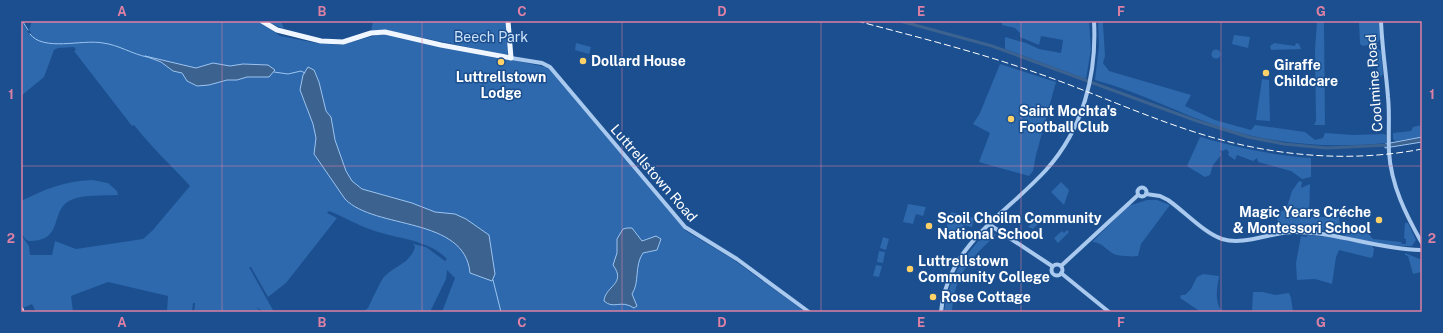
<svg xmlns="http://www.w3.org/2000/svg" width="1443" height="333" font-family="'Public Sans',sans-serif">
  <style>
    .green { fill: #2e69ad }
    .water { fill: #3c6290; stroke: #9cc4f0 }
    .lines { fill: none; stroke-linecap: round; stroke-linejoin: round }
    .stream { stroke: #9cc4f0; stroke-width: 1 }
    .canal { stroke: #3c6290; stroke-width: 3 }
    .minor { stroke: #a9c9ee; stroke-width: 4 }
    .major { stroke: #f0f6ff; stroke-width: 5 }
    .rail { stroke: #fff; stroke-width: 1; stroke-dasharray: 7 3; stroke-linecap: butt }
    .grid { fill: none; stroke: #dd80a5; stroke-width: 1; stroke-opacity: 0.55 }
    .poi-dot { fill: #ffd166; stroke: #1b4f8f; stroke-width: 1.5 }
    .labels { text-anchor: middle; stroke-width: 3; stroke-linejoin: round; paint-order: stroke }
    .park-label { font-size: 14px; fill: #cfe3fa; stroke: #1b4f8f }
    .poi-label { font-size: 14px; font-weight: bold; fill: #fff; stroke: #1b4f8f; text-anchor: start }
    .street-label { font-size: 14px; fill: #fff; stroke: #1b4f8f }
    .neatline { fill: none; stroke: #dd80a5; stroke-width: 1.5 }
    .grid-label { font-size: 13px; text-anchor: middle; font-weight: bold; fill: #dd80a5 }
  </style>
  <rect width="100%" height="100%" fill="#1b4f8f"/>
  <!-- green -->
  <g class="green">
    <path d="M32 21H259L280 36 316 43 340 45 377 35H388L546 67 552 70 686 231 734 260 805 312H442L455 278 447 270 446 279 430 312 364 311 368 308C371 302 381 280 384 277 395 265 410 264 415 247L413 244 426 247 445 261 447 259C428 239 396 239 372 230 357 225 344 217 329 211L327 213 337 218 286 283 268 297 251 267H249L274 312H264L256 307 261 312H194L195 303H193L192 312H167L168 296 108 282 71 296 73 312H36L32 304 23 308 21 299V235L29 246 30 255H52L55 241 76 249 143 239 152 231 190 186C171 165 151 147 134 125L132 126 74 51 76 50 74 47 58 48 54 50 44 77 21 96V33L23 23 29 34 31 33 29 30Z"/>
    <path d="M266 21H281L284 29Z"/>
    <path d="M373 21H506L509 52 506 55 385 30 371 32Z"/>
    <path d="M1002 21H1089L1091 49 1086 79 1005 49V37L1026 43 1039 49 1061 53 1063 40 1041 36 1039 45 1020 37V33L1015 28 1002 25Z"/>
    <path d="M1098 21H1103V24L1105 56 1103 63 1109 71 1191 95 1185 106 1215 120 1251 130 1255 125 1305 132 1315 140 1323 138 1325 133 1353 135 1384 134 1386 135V143C1332 148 1278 145 1226 129 1182 115 1140 92 1095 80L1099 46Z"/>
    <path d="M1317 21H1324L1325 125H1314L1316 121 1315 50Z"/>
    <path d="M1359 21H1379L1380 39 1377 43 1363 46 1360 44Z"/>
    <path d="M1234 35 1250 37 1248 48 1232 44Z"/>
    <path d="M576 43 591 47 589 54 575 50Z"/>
    <path d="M1274 43 1295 46 1296 43 1299 44 1301 49 1271 50 1270 46Z"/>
    <path d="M1376 47 1381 51 1383 74 1380 77H1378Z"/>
    <circle cx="1216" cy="54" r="4.5"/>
    <path d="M1000 64 1056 82 1036 155 1033 171 1029 176 979 162 990 133 973 124 980 113Z"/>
    <path d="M1262 79 1269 80 1270 121 1256 120Z"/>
    <path d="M1422 125V137L1395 141 1393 139V133L1411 131 1413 127Z"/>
    <path d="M1200 137C1238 148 1271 155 1311 158V177L1302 179 1291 171 1258 162 1257 158 1253 161 1237 155 1235 160 1228 155 1229 152 1226 149 1223 151 1220 150 1221 155 1213 165 1210 175 1205 177 1187 166Z"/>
    <path d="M92 180 108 183 117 191 118 195C103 196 85 194 71 200 49 210 65 240 31 241 17 242 21 210 21 201 46 189 64 181 92 180Z"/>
    <path d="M1299 181 1302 182 1301 188 1310 184 1309 217H1339L1340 227 1337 232 1296 227 1277 229 1282 227V225L1278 224 1276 212 1286 210 1292 191Z"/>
    <path d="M1061 182 1069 190 1064 205 1051 192Z"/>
    <path d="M1147 200H1157L1170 205 1141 244 1138 256C1133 257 1119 256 1114 254 1106 250 1102 242 1092 242L1128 206Z"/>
    <path d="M908 204 926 207 923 216 916 214 913 224 903 222Z"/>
    <path d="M951 212 974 218 972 227 964 225 963 228H960L956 238 945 232Z"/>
    <path d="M1040 215 1041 216 1039 223 1033 229 1028 227Z"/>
    <path d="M1405 223H1408L1416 240 1412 246C1395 246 1357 244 1343 234L1366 231 1373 239 1401 242 1402 244H1406V239L1404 238Z"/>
    <path d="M1067 230 1069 232 1058 243 1054 238 1062 231 1064 233Z"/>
    <path d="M992 232 996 235C970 259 954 275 952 312H944C948 286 957 265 975 245 980 239 984 234 992 232Z"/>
    <path d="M1307 235 1337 238 1372 246 1374 249 1373 256 1371 258 1339 250 1336 257 1332 284 1315 279 1297 280 1296 263 1301 236 1307 237Z"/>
    <path d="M883 237 889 239 886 250 880 248Z"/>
    <path d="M879 251 885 252 883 263 877 262Z"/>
    <path d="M1405 253 1422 260 1421 272 1413 274 1408 256 1405 255Z"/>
    <path d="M876 265 882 266 879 277 873 276Z"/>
    <path d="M1203 274 1219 276C1217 288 1214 301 1222 312H1201L1180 298 1181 295H1185L1191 289 1197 277Z"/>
    <path d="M1253 292H1263L1275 295 1289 293 1291 298 1293 312H1255L1252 310Z"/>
  </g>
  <!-- water -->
  <g class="water">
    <path d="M145 56 196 68 213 63 230 66 243 64 268 65 275 70 269 77H247L237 80H227L209 85 197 86 187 81 182 73 173 71 161 62Z"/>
    <path d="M308 67 314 70 319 82 326 111 331 117 335 140 346 171 352 181 362 189 412 203 435 212 455 214 466 219 489 235 495 274 492 281 470 273C465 216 375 230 345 199L314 154 316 138 313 124 300 90 303 75Z"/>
    <path d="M1422 137V142L1385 148V144Z"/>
    <path d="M627 228H632L642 241 656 236 661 239 657 250 643 253C634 266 640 282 632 294L637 306 634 308C620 299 614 310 604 301 605 286 627 284 613 265L617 253V239L623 229Z"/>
  </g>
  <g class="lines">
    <!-- stream -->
    <g class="stream">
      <path d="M23 22 28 30"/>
      <path d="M30 34C43 52 82 39 103 43 119 45 132 54 147 57"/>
      <path d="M274 72 288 74 301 71 305 73"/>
      <path d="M493 280 501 312"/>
    </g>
    <!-- canal -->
    <path class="canal" d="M900 21 992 46 1197 121 1248 137 1284 144 1327 148 1389 145"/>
    <!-- minor -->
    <g class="minor">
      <path d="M1381 21C1382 47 1386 72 1388 97 1390 116 1388 134 1389 152 1391 185 1406 215 1422 243"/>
      <path d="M511 58 542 63 550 67 685 227 737 259 809 312"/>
      <circle cx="1142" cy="192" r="4.5"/>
      <path d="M1146 194 1160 196 1168 200C1184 211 1204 233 1222 239 1245 246 1270 232 1294 232 1338 232 1376 249 1420 250"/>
      <path d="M990 225 1052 266"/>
      <circle cx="1057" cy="270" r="5.5"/>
      <path d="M1061 266 1138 195"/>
      <path d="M1061 273 1109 312"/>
      <path d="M941 312C948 244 1004 216 1046 170 1083 129 1097 75 1094 21"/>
    </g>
    <!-- major -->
    <g class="major">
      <path d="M262 21 277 30 321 41 343 42 371 33 385 32 441 45 511 58 508 21"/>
      <path d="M21 309 22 312"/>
    </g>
    <!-- rail -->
    <path class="rail" d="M857 21C917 37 978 52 1037 73 1098 94 1156 122 1218 139 1284 157 1355 162 1422 149"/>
  </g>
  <!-- grid -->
  <path class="grid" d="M222 21V312M422 21V312M622 21V312M821 21V312M1021 21V312M1221 21V312M21 166H1422"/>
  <!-- markers -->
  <g class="poi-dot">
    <circle cx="583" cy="61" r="4"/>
    <circle cx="501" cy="62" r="4"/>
    <circle cx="1266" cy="73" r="4"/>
    <circle cx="1011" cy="119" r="4"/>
    <circle cx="1379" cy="220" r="4"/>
    <circle cx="929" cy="226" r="4"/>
    <circle cx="910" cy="269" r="4"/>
    <circle cx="933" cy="297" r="4"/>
  </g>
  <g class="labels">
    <!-- park labels -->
    <g class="park-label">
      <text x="491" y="42">Beech Park</text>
    </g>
    <!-- poi labels -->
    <g class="poi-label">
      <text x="591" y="66">Dollard House</text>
      <text x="1274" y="70">Giraffe<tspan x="1274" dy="16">Childcare</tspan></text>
      <text x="501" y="82" text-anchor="middle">Luttrellstown<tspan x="501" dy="16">Lodge</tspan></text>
      <text x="1019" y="116">Saint Mochta's<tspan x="1019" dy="16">Football Club</tspan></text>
      <text x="1371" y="217" text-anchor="end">Magic Years Créche<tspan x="1371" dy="16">&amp; Montessori School</tspan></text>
      <text x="937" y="223">Scoil Choilm Community<tspan x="937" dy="16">National School</tspan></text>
      <text x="918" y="266">Luttrellstown<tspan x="918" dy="16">Community College</tspan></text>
      <text x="941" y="302">Rose Cottage</text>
    </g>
    <!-- street labels -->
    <g class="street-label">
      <text transform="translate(1374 83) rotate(-94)" y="5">Coolmine Road</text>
      <text transform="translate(654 173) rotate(49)" y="5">Luttrellstown Road</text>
    </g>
  </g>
  <!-- border -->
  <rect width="1443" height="333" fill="none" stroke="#1b4f8f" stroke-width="44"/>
  <rect x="22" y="22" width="1399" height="289" class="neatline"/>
  <g class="grid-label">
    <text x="122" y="16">A</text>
    <text x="322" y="16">B</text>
    <text x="522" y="16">C</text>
    <text x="722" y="16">D</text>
    <text x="921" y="16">E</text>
    <text x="1121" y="16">F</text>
    <text x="1321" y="16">G</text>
    <text x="11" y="99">1</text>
    <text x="1432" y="99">1</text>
    <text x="11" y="243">2</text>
    <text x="1432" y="243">2</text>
    <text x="122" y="327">A</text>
    <text x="322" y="327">B</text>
    <text x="522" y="327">C</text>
    <text x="722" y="327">D</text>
    <text x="921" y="327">E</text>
    <text x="1121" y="327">F</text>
    <text x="1321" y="327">G</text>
  </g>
</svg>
